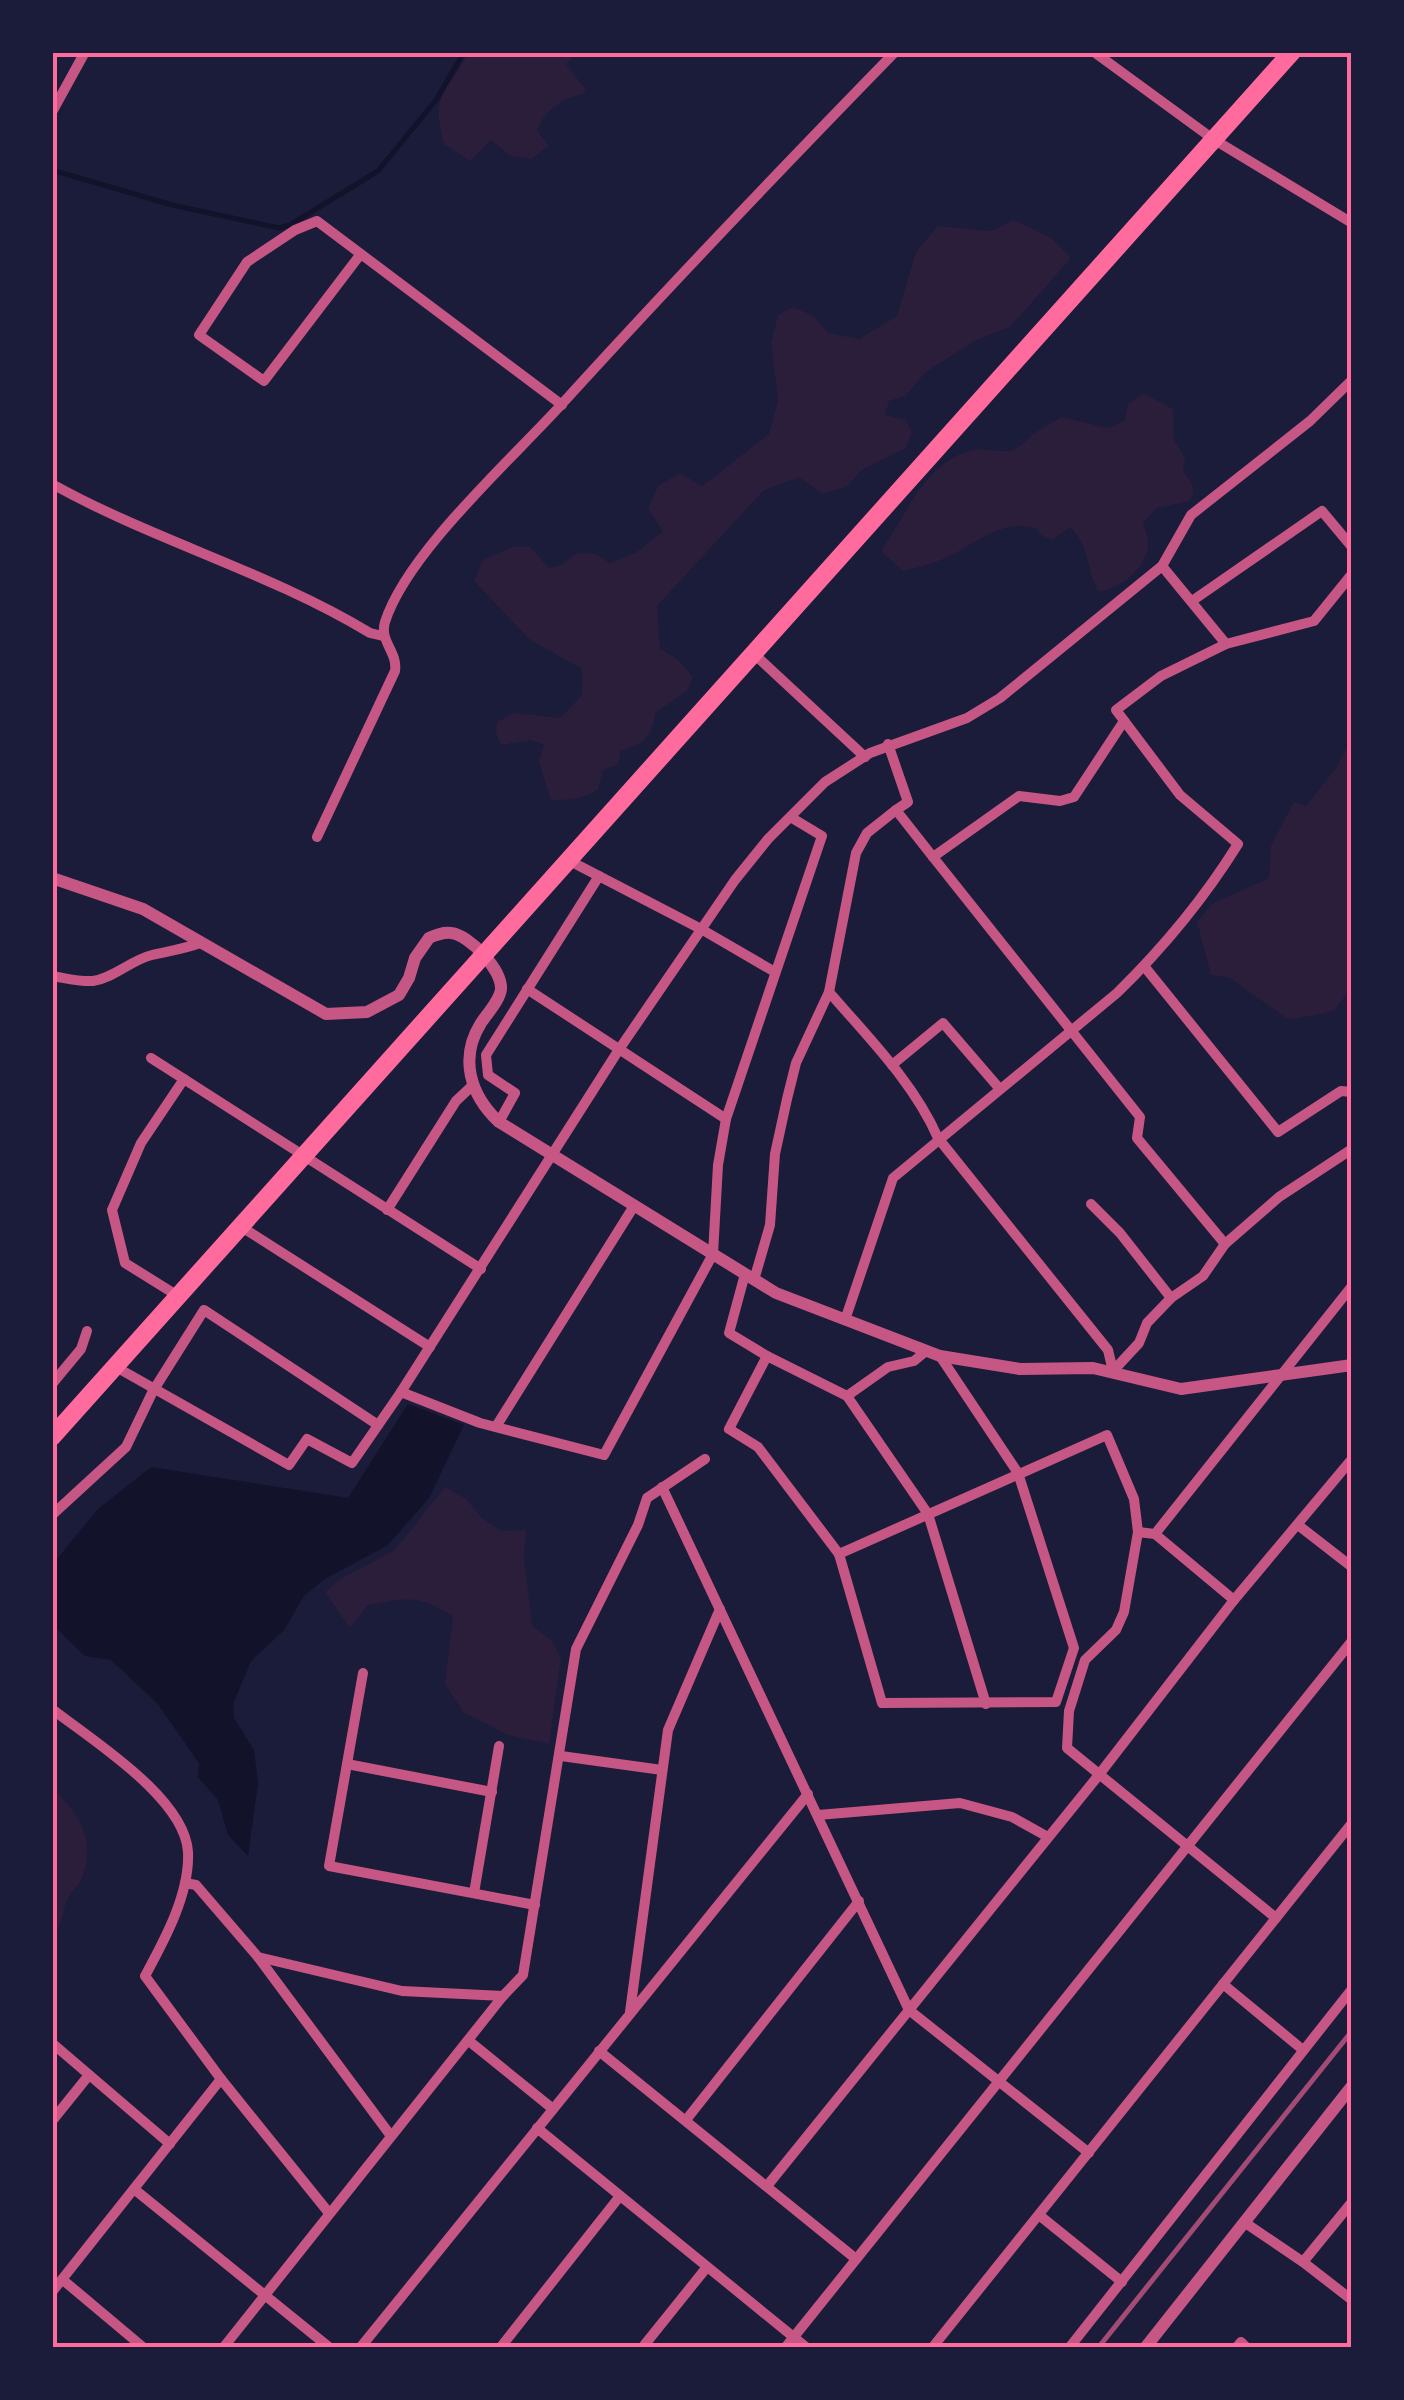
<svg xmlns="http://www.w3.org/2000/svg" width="1404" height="2400" font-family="'Libre Baskerville',serif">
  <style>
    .green { fill: #2a1e3b }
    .water { fill: #12122b }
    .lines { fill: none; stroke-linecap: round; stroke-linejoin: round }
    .stream { stroke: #12122b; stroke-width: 5 }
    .minor { stroke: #c65784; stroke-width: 10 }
    .tertiary { stroke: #c65784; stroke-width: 12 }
    .primary { stroke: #ff6b9d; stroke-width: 18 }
    .rail { stroke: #a44b75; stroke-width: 5 }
    .neatline { fill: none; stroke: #ff6b9d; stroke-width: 4 }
  </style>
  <rect width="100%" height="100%" fill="#1b1b3a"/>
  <!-- green -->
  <g class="green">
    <path d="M468 53H577L566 64 586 90 581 95C563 97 542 113 537 131L549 145 532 159 511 156 491 140 470 161 444 144C430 93 446 95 468 53Z"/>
    <path d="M1013 220 1050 237 1071 258 1011 326 976 340 926 372 905 396 889 401 885 415 906 420 912 432 906 448 863 469 846 487 823 494 799 477 763 491 657 606 660 648 678 660 693 677 687 691 655 713C652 738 644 744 620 751L619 764 603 770 598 790 580 798 551 801 539 762 544 745 530 740 501 745 496 733 497 722 514 713 560 718 582 695V669L529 639 474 581 483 560 512 547H530L549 568 561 565 577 553 596 554 610 563 637 552 663 531 648 509 658 486 680 473 702 486 769 434 778 400 771 343 778 315 793 307 814 316 828 333 859 339 897 316 916 252 938 226 991 231Z"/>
    <path d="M1143 393 1173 409 1174 440 1185 458 1183 472C1192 482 1197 488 1190 501L1157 508 1143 522C1145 530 1149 538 1148 546 1146 568 1119 591 1098 591 1084 563 1092 551 1070 527L1052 540 1041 535 1036 528C998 518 974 547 941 560 929 565 915 568 903 571L881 551C906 516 923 466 968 451 982 446 1002 455 1015 449 1022 446 1028 438 1034 434 1042 427 1052 423 1061 417L1108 428 1125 420 1128 404Z"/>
    <path d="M1351 740V988L1334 1011 1289 1020 1230 978 1211 975 1197 922 1212 904 1269 878 1271 845 1294 802 1306 806 1336 768Z"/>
    <path d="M445 1487 466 1499 482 1518 501 1531 526 1530 524 1557 532 1625 552 1641 561 1658 549 1744 508 1735 463 1712 445 1684 453 1616C416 1594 410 1598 368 1605L350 1628 325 1592 339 1580 395 1550Z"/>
    <path d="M52 1787C79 1814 98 1842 81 1880 78 1887 70 1892 67 1900 61 1915 64 1921 53 1937Z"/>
  </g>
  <!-- water -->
  <path class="water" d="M408 1404 464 1425 429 1498 388 1545 323 1580 304 1596 284 1630 251 1661 233 1704 234 1718 254 1750 258 1783 248 1856 228 1835 218 1800 198 1777 199 1763 157 1703 111 1660 85 1656 53 1625V1564L97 1510 151 1467 348 1498Z"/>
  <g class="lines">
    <!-- stream -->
    <path class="stream" d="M52 170 172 205 279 228 290 225 378 171 436 100 464 52"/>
    <!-- minor -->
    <g class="minor">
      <path d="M1094 52 1213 139 1352 223"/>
      <path d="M52 112 85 52"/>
      <path d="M360 255 264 381 199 335 247 262 295 230 317 221 562 405"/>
      <path d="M52 484C155 541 269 572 370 633L383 636"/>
      <path d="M1162 566 1226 644"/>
      <path d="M1192 601 1322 511 1352 547"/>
      <path d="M753 653 865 757"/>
      <path d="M1124 721 1074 797 1060 801 1019 796 933 857 1140 1117 1137 1138 1225 1244"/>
      <path d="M888 744 908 802 896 810 933 857"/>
      <path d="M317 837 395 671C398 652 379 641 385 622 407 553 511 460 561 405 670 285 782 168 895 52"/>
      <path d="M568 860 701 929 775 972"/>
      <path d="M1144 966 1278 1132 1341 1091 1352 1092"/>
      <path d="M52 976C65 978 80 982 93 981 114 978 131 960 152 955 169 951 184 949 200 943"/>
      <path d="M527 989 726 1119"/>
      <path d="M829 992C868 1037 914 1083 938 1138L1108 1350 1113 1371"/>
      <path d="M151 1058 481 1269"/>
      <path d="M892 1065 943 1023 999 1088"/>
      <path d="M499 1122 515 1093 488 1075 486 1055 599 876"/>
      <path d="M1091 1204 1120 1233 1171 1298"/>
      <path d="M387 1210 456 1101 473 1085"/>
      <path d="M240 1226 430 1347"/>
      <path d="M745 1274 729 1333 767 1356 729 1429 758 1447 839 1554 1107 1435 1134 1499 1138 1532"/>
      <path d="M754 1280 770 1225 775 1154 787 1099 796 1063 829 992 856 853 867 833 896 810"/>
      <path d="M178 1296 125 1263 112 1210 141 1143 184 1079"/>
      <path d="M845 1320 893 1178 1117 993C1162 949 1205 897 1238 844L1180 795 1116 710 1161 676 1226 644 1314 621 1352 574"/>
      <path d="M926 1351 914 1361 888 1367 847 1396 928 1514 986 1704"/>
      <path d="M767 1356 847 1396"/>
      <path d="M116 1367 289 1465 307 1439 352 1463 401 1392 480 1423 604 1455 713 1254 718 1165 726 1119 822 836 792 818"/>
      <path d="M1113 1371 1139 1343 1147 1323 1171 1298 1203 1276 1225 1244 1279 1197 1352 1149"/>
      <path d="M52 1384 81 1349 87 1331"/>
      <path d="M401 1392 618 1051 735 880 768 839 825 782 870 753 967 718 1000 698 1162 566 1191 515 1310 421 1352 380"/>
      <path d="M497 1425 634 1206"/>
      <path d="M662 1487 909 2010 1089 2153"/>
      <path d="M52 1515 126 1447 153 1391 204 1310 378 1425"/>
      <path d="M1298 1525 1352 1567"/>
      <path d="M1155 1534 1234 1600"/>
      <path d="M839 1554 882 1703 1056 1702 1074 1648 1018 1473 940 1356"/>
      <path d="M363 1673 329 1866 535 1905"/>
      <path d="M52 1709C93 1741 185 1798 188 1852 190 1894 164 1941 145 1976L221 2079 329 2213"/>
      <path d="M561 1756 662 1770"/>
      <path d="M347 1764 492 1792"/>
      <path d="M818 1815 960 1803 1012 1817 1048 1837"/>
      <path d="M185 1883 196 1885 258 1957 402 1991 503 1996"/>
      <path d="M474 1893 499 1746"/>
      <path d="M1276 1918 1067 1748 1069 1711 1085 1660 1116 1630 1124 1612 1138 1532 1155 1534 1352 1286"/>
      <path d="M258 1957 391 2136"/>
      <path d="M1223 1984 1303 2050"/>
      <path d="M630 2012 668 1730 720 1609"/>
      <path d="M469 2041 553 2109"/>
      <path d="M52 2043 170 2144"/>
      <path d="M599 2051 856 2259"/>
      <path d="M686 2120 859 1901"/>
      <path d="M52 2121 89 2075"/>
      <path d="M537 2128 807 2348"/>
      <path d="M767 2186 1098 1776 1234 1600 1352 1459"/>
      <path d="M134 2189 330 2348"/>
      <path d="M1039 2215 1122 2282"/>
      <path d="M1244 2222 1303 2262 1352 2300"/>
      <path d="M1303 2262 1352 2202"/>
      <path d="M63 2280 144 2348"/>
      <path d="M52 2292 221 2079"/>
      <path d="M223 2348 503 1996 523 1975 576 1649 638 1525 647 1498 705 1459"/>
      <path d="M360 2348 808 1794"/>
      <path d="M500 2348 620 2196"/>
      <path d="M642 2348 707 2267"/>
      <path d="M785 2348 1352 1641"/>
      <path d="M932 2348 1352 1823"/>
      <path d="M1069 2348 1352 1989"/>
      <path d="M1236 2348 1241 2342 1247 2348"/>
    </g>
    <!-- tertiary -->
    <g class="tertiary">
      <path d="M52 878 143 909 326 1014 367 1012 399 995 409 978 415 958 429 938C436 935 443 932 451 933 470 935 502 970 501 989 500 1000 487 1014 481 1023 459 1058 470 1095 499 1122L776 1293 940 1356 1020 1369 1093 1368 1181 1389 1352 1365"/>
      <path d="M1145 2348 1352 2086"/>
    </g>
    <!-- primary -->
    <path class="primary" d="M52 1437 1292 52"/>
    <!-- rail -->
    <path class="rail" d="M1098 2348 1352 2031"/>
  </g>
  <!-- border -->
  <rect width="1404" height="2400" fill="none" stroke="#1b1b3a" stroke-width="110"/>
  <rect x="55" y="55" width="1294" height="2290" class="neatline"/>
</svg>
